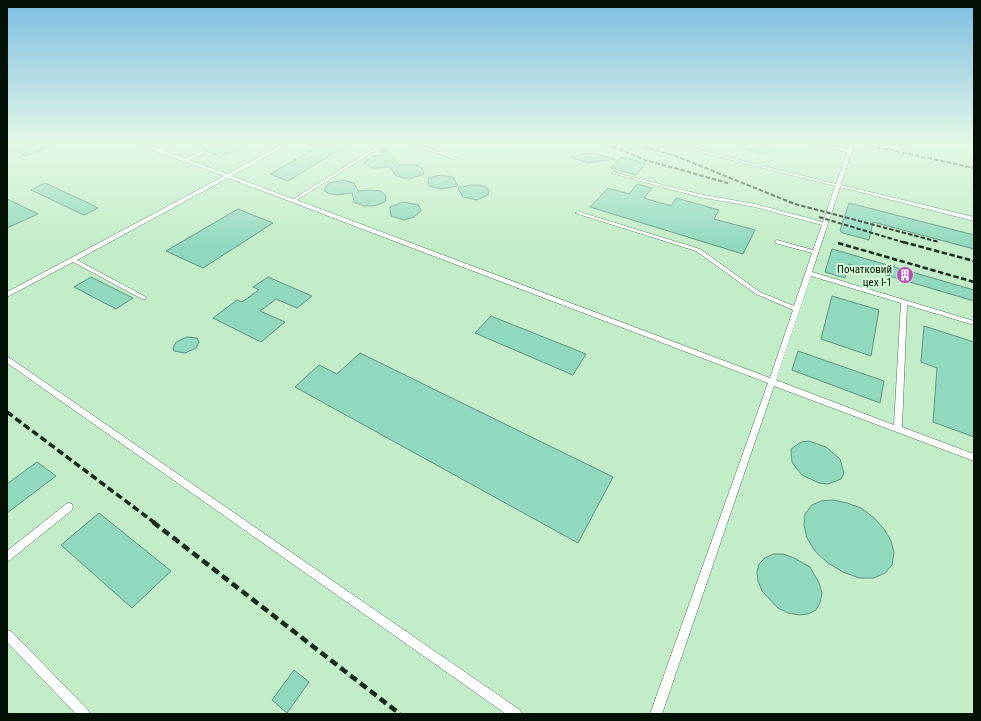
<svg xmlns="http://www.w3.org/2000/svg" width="981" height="721" font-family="'Roboto Condensed',sans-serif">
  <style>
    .building { fill: #90d9be; stroke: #5e9581 }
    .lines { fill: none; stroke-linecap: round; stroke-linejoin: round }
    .service-casing { stroke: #4e7454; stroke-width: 1 }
    .service { fill: #fff; fill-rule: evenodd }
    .rail-far3 { stroke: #19291b; stroke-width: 2; stroke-dasharray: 4.5 2; stroke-linecap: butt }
    .rail-far2 { stroke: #19291b; stroke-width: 2.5; stroke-dasharray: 5.5 2.5; stroke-linecap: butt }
    .rail-far1 { stroke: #19291b; stroke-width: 3.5; stroke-dasharray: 7 3.5; stroke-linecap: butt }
    .rail { stroke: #19291b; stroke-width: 4.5; stroke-dasharray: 8 4.5; stroke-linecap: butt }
    .labels { text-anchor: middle; stroke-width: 4; stroke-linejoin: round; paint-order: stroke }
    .poi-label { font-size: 11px; fill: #031005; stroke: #d0fad5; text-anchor: end }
  </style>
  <rect width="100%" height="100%" fill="#c3edc8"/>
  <!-- building -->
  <g class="building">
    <path d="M24 144H54V145L26 156 12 149Z"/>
    <path d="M221 144H246L221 157 206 151Z"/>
    <path d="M323 144H349L288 181 270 174Z"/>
    <path d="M741 144H772L766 154 741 148Z"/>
    <path d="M384 147 399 165H417L422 168 424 174 412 178H402L395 175 390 167 373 168 364 163 373 156 383 155 380 150Z"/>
    <path d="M588 153H591L615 159 588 163 570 157Z"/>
    <path d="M621 157 646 163 636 175 611 168Z"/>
    <path d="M441 175 453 177 458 186 441 189 429 186 428 178Z"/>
    <path d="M344 180 354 183 358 191 371 190 381 191 386 196 385 202 374 206H364L354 202 352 193 336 195 327 193 324 190 329 183Z"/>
    <path d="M45 183 86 202 98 208 84 215 31 190Z"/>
    <path d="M637 184 652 188 644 198 671 206 676 198 719 210 714 219 755 230 743 254 590 207 608 188 629 194Z"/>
    <path d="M471 185H480L487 188 489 191 488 195 477 200 463 197 458 188Z"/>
    <path d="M7 199 38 214 7 228Z"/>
    <path d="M404 202 418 205 421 210 420 212 414 217 404 220 391 216 390 207Z"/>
    <path d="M849 203 974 235V249L873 222 869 240 843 233 840 231Z"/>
    <path d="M238 209 273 223 203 268 166 251Z"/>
    <path d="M832 249 974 290V301L849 264 845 278 825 272Z"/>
    <path d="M91 277 133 298 116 309 74 287Z"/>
    <path d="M268 277 312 296 297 308 276 299 260 311 285 322 261 342 213 318 237 300 242 302 259 290 253 287Z"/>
    <path d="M832 296 879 310 871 356 821 339Z"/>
    <path d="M491 316 586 354 573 375 475 333Z"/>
    <path d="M924 326 974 342V437L933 422 937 368 921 362Z"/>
    <path d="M187 337 197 338 199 342 196 348 185 353 174 351 173 348 176 342Z"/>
    <path d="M798 351 884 381 880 403 792 370Z"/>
    <path d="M360 353 613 477 578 543 295 387 319 365 337 374Z"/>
    <path d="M809 441 826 447 840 459 844 473 841 479 828 484 819 483 802 475 796 468 792 462 791 449 801 442Z"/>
    <path d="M37 462 56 476 7 513V484Z"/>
    <path d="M833 500 847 503 861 508 873 517 884 529 891 541 894 553 892 565 885 573 874 578H859L843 572 828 563 815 551 807 538 804 525 805 514 812 505 821 501Z"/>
    <path d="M99 513 171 571 132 608 61 545Z"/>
    <path d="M773 554H783L794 558 810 567 819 583 822 593 820 603 816 610 808 614 799 615 788 613 778 608 762 591 758 581 757 572 759 564 765 558Z"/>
    <path d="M294 670 309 682 287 713 272 700Z"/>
  </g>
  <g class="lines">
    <!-- service casing -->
    <g class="service-casing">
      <g id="service">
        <path d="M141 144H148L160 149 170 144H176L164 151 185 158 199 152H203V154L189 160 227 174 283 144H289L232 176 293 199 381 144H386L297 200 770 378 793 310 756 294 696 251 575 213 578 211 580 212 700 249 760 292 794 306 812 253 775 243 774 242 777 240 813 250 822 225 755 207 699 197 611 173 613 172 699 194 755 204 823 222 835 186 668 144H676L836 184 847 152 807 144H818L848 149 850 144H854L841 185 974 217V221L840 187 812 272 974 321V325L907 305 902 427 974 454V461L774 386 662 714H650L768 383 228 178 77 260 146 297 147 298 146 299H142L73 262 7 297V292L224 176 158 152ZM811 276 901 303 894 425 776 380Z"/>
        <path d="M409 144H416L458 158 454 159Z"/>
        <path d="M7 356 520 710 522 714H506L7 363Z"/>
        <path d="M69 503 72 504 73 507 72 510 10 560 7 562V551L66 504Z"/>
        <path d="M7 630 11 631 88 710 90 714H76L7 642Z"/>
      </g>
    </g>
    <!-- service -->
    <use href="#service" class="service"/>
    <!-- rail-far3 -->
    <g class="rail-far3">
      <path d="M607 144 645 160 728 183"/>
      <path d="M637 144 678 157 795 204 939 242"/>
      <path d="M864 144 974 168"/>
      <path d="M819 217 906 243"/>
    </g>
    <!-- rail-far2 -->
    <g class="rail-far2">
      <path d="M903 242 974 261"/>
      <path d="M838 243 974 282"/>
    </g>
    <!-- rail-far1 -->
    <path class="rail-far1" d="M7 412 155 523"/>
    <!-- rail -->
    <path class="rail" d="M153 522 400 714"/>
  </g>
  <!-- sky -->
  <linearGradient id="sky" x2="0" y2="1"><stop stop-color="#7cbee2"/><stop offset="0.59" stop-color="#e4f7e6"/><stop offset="1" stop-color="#e4f7e6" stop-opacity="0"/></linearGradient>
  <rect width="981" height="245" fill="url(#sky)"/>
  <!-- icons -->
  <defs>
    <g id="building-disc" transform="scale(0.9)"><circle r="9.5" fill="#b54fb3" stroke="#d0fad5"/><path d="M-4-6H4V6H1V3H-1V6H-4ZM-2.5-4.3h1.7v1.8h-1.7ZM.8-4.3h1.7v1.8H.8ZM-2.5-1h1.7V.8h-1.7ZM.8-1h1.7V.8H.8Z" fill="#fff"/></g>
  </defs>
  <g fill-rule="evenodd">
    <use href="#building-disc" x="905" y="275"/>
  </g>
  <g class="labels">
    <!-- poi labels -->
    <g class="poi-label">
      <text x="892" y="273">Початковий<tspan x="892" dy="13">цех І-1</tspan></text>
    </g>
  </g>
  <!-- border -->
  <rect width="981" height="721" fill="none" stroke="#031005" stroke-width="16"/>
</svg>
